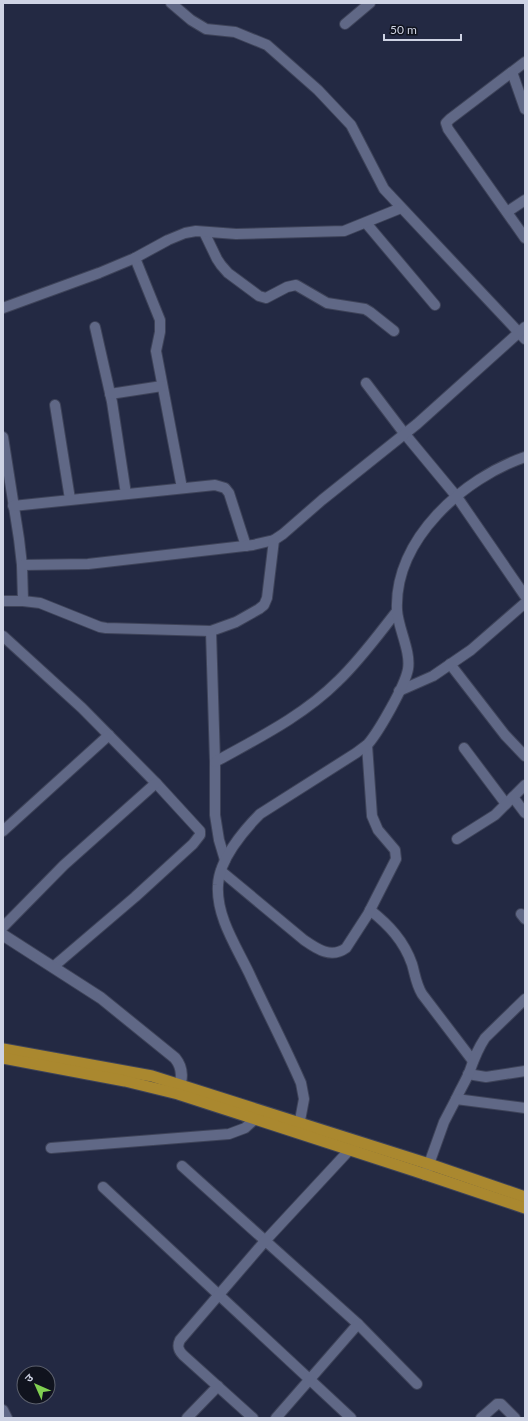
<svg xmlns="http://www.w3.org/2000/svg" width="528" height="1421" font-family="Lato,'Noto Sans Devanagari',sans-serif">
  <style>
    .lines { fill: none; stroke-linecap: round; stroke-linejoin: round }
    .minor-casing { stroke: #3e4359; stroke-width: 12 }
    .tertiary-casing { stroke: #3e4359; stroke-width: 13 }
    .trunk-casing { stroke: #3e4359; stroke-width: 13 }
    .minor { stroke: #606886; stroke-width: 10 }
    .tertiary { stroke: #606886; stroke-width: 11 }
    .trunk { stroke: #aa882f; stroke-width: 11 }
  </style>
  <rect width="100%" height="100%" fill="#232943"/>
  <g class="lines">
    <!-- minor casing -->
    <g class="minor-casing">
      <g id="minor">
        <path d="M171 3 191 20 206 29 235 32 267 45 318 90 351 125 384 189 525 339"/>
        <path d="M345 24 370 3"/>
        <path d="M525 62 450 119 446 123 448 129 525 238"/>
        <path d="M512 72 525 109"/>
        <path d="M507 212 525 200"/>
        <path d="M366 223 435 305"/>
        <path d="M204 232 217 259 221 265 228 273 259 296 266 298 287 287 296 285 327 303 365 309 370 312 394 331"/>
        <path d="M135 258 160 320V332L156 351 182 488"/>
        <path d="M3 308 99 273 135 258 168 240 185 233 196 231 236 234 344 231 401 208"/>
        <path d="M95 327 112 402 126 494"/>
        <path d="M366 383 404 433 457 497 525 596"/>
        <path d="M110 394 162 386"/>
        <path d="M55 405 70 499"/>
        <path d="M3 437 19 539 22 565 23 601"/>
        <path d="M13 506 215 485 225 488 229 493 246 546"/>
        <path d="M22 565 88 564 253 545 274 540 283 534 322 500 417 424 525 327"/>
        <path d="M3 601H23L40 603 100 627 106 628 211 631 236 622 259 609 264 605 267 598 274 540"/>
        <path d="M211 631 215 762V815L219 840 225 860"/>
        <path d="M3 636 82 708 156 783 200 831V835L193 844 135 897 53 967"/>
        <path d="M450 664 505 735 525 756"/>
        <path d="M399 691 433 676 471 650 525 603"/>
        <path d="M464 748 506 804"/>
        <path d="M215 762C258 738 303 716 338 681 360 660 378 635 397 611"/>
        <path d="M513 797 525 813"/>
        <path d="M3 831 109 735"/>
        <path d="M457 839 495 815 525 785"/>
        <path d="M221 871 304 940C317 949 331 959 346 948L368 914 396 859 395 850 378 830 372 816 367 745"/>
        <path d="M370 910C389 925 404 941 412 964 415 974 416 984 422 994L473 1061"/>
        <path d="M521 914 525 919"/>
        <path d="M3 927 64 865 156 783"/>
        <path d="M468 1074 486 1077 525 1071"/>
        <path d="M456 1099C460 1090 465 1082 469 1073 474 1059 477 1050 485 1038L525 999"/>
        <path d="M298 1131 304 1099 301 1083C285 1046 266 1010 249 973 236 946 216 916 218 885 219 860 243 831 260 814L356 753C360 750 364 747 368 744 379 731 405 686 408 669 411 651 398 628 397 610 394 539 464 478 525 457"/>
        <path d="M51 1148 229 1134 245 1128 255 1119"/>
        <path d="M182 1166 358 1324 417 1384"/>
        <path d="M425 1175 444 1122 456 1099 525 1108"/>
        <path d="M103 1187 351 1418"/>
        <path d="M3 1410 7 1418"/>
        <path d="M187 1418 218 1386"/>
        <path d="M253 1418 183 1355C178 1350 177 1346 180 1340L265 1241 355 1144"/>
        <path d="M276 1418 358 1324"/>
        <path d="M481 1418 497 1404H501L515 1418"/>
      </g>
    </g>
    <!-- tertiary casing -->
    <g class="tertiary-casing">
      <path id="tertiary" d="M3 935 101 998 175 1058C184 1069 182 1080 178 1093"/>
    </g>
    <!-- trunk casing -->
    <g class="trunk-casing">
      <g id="trunk">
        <path d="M3 1049 152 1076 429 1164 525 1197"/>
        <path d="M3 1058 125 1081 178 1094 415 1171 525 1208"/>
      </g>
    </g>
    <!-- minor -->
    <use href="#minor" class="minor"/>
    <!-- tertiary -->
    <use href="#tertiary" class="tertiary"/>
    <!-- trunk -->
    <use href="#trunk" class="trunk"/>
  </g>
  <!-- border -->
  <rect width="528" height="1421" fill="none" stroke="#ced3e4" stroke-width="8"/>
  <!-- north arrow -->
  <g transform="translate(36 1385) rotate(315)"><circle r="19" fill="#10131e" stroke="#5c606d"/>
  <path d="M0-3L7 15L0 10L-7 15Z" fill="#81d051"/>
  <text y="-6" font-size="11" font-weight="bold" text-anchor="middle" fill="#ced3e4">उ</text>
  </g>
  <!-- scale -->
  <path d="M384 34v6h77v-6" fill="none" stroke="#ced3e4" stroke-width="2"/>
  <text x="390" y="34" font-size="12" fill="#ced3e4" stroke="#10131e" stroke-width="3" paint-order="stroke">50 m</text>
</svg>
